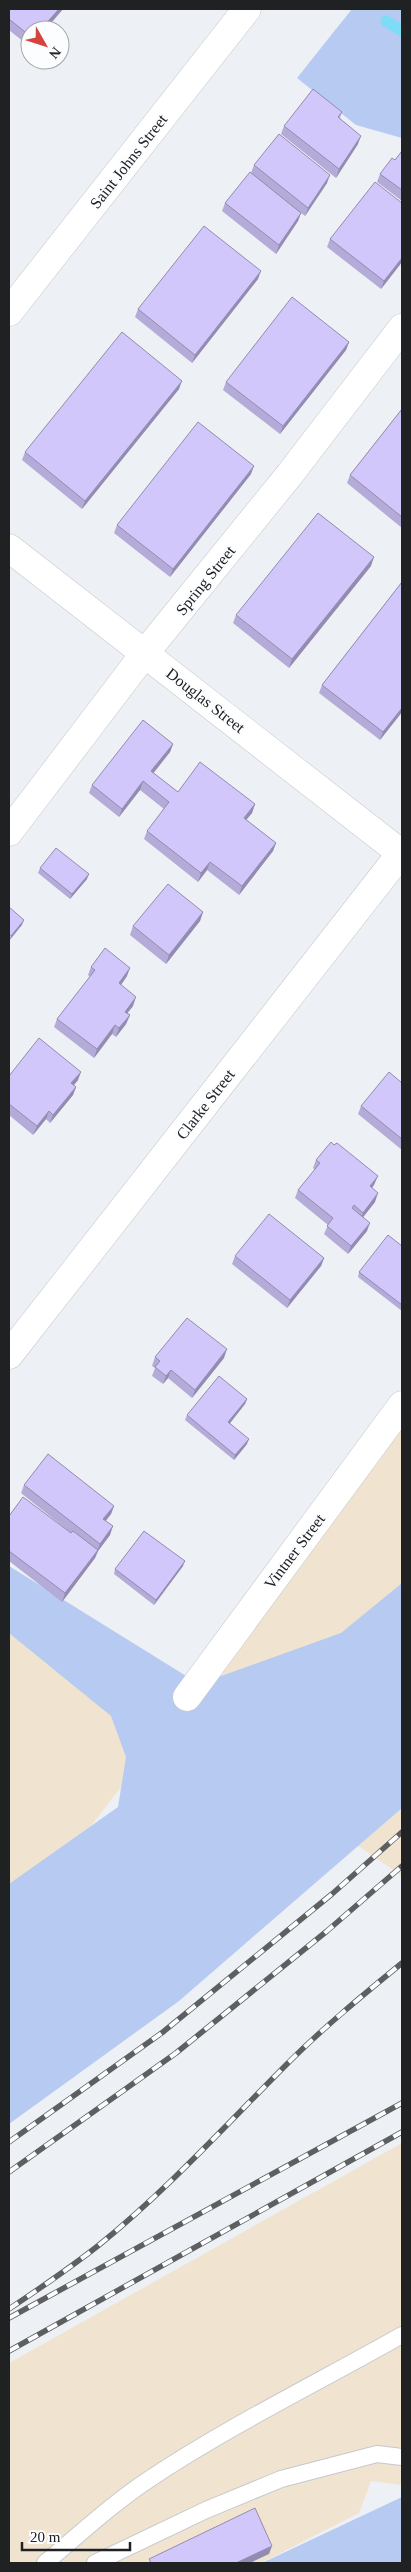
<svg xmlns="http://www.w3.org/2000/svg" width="411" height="2572" font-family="Georgia,serif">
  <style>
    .industrial { fill: #f0e4d0 }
    .green { fill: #b6caf2 }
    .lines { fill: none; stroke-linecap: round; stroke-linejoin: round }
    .stream { stroke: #7edcf7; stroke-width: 11 }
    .service-casing { stroke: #c6c8cc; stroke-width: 18 }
    .minor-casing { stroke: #c6c8cc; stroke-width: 29 }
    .secondary-casing { stroke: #c6c8cc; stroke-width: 29 }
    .primary-casing { stroke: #c6c8cc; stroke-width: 29 }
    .service { stroke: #fff; stroke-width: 16 }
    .minor { stroke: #fff; stroke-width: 28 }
    .secondary { stroke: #fff; stroke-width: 28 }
    .primary { stroke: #fff; stroke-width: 28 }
    .rail-casing { stroke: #5d5f61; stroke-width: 5.5 }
    .rail { stroke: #fcfdff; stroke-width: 4; stroke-dasharray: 11; stroke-linecap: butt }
    .wall { fill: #b5abd8 }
    .shaded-wall { fill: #938bb0 }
    .building { fill: #d2c7fb; stroke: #938bb0 }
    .labels { text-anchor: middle; stroke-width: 5; stroke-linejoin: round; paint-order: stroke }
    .street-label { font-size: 16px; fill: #202123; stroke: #fcfdff }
  </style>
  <rect width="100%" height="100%" fill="#edf0f4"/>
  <!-- industrial -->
  <g class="industrial">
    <path d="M402 1413V1876L222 1752 154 1745 83 1836 9 1887V1631L154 1745Z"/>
    <path d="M402 2143V2485L371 2481 359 2513 261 2563H9V2363Z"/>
  </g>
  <!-- green -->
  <g class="green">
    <path d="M352 9H402V138L356 125 297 78Z"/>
    <path d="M9 1566 199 1684 341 1633 402 1583V1808L179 2001 9 2124V1884L118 1807 126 1757 111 1716 9 1633Z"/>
    <path d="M402 2497V2563H262Z"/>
  </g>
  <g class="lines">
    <!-- stream -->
    <path class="stream" d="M386 21 402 31"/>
    <!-- service casing -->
    <g class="service-casing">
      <g id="service">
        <path d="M45 2563C80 2534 113 2503 151 2478 231 2425 319 2382 402 2335"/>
        <path d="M95 2563 206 2510 281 2479 377 2454 402 2457"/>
      </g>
    </g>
    <!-- minor casing -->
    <g class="minor-casing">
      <g id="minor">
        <path d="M9 548 402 854"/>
        <path d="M9 832 145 653 290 474 402 328"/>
        <path d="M187 1697 402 1405"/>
      </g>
    </g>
    <!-- secondary casing -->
    <g class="secondary-casing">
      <path id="secondary" d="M9 1355 402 852"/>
    </g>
    <!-- primary casing -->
    <g class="primary-casing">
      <path id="primary" d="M9 312 247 9"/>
    </g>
    <!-- service -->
    <use href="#service" class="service"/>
    <!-- minor -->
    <use href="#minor" class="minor"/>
    <!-- secondary -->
    <use href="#secondary" class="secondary"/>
    <!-- primary -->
    <use href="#primary" class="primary"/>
    <!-- rail casing -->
    <g class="rail-casing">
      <g id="rail">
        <path d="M9 2142 163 2032 332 1894 402 1832"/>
        <path d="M9 2172 176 2053 327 1931 402 1866"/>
        <path d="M9 2309C39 2289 70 2268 99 2245 167 2190 226 2125 288 2063 324 2027 363 1995 402 1963"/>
        <path d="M9 2318 402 2103"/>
        <path d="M9 2351 402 2132"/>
      </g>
    </g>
    <!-- rail -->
    <use href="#rail" class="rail"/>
  </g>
  <!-- wall -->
  <g class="wall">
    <path d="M9 9H63L45 30H30V47L9 30Z"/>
    <path d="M342 112 340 118 358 144 336 178 281 134 284 126Z"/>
    <path d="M402 151V201L377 182 380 174 395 160Z"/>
    <path d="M254 165 327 183 305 216 284 200 301 213 298 221 276 254 222 211 225 203 251 173Z"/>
    <path d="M330 239 402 262 381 289 327 247Z"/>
    <path d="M258 279 192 363 135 317 138 309Z"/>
    <path d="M349 342 346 350 280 434 223 390 226 382Z"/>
    <path d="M179 389 82 509 22 460 25 452Z"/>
    <path d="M402 409V528L347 483 350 475Z"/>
    <path d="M251 474 170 577 114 533 117 525Z"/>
    <path d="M371 566 289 668 233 623 236 615Z"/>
    <path d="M402 582V712L380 740 319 693 322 685Z"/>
    <path d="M173 744 170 752 153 773 178 792 255 804 252 813 246 820 276 843 273 851 239 895 207 870 198 882 144 839 147 831 164 809 140 790 119 817 89 793 92 785Z"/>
    <path d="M40 868 87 879 70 899 38 873Z"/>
    <path d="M203 912 200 921 166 964 130 935 133 926Z"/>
    <path d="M91 967 127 976 121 985 133 1006 127 1013 130 1015 126 1024 116 1037 112 1034 94 1058 54 1027 57 1019 90 977 88 975Z"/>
    <path d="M9 1076 78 1080 74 1085 76 1087 73 1095 50 1123 46 1119 33 1135 9 1115Z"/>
    <path d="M402 1083V1150L358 1114 361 1106Z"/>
    <path d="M316 1160 374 1185 372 1188 375 1202 363 1217 367 1231 348 1254 324 1234 328 1225 295 1198 298 1190 315 1170 313 1168Z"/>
    <path d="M402 1246V1311L358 1277 359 1272Z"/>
    <path d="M235 1256 324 1258 321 1266 287 1308 232 1264Z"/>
    <path d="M155 1357 224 1358 192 1398 168 1378 163 1384 152 1376 155 1368 152 1366Z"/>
    <path d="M247 1399 245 1404 230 1423 247 1444 234 1460 185 1420 187 1415Z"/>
    <path d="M24 1485 114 1506 111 1514 106 1521 110 1535 98 1551 95 1558 62 1602 9 1561V1516L71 1533 21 1493Z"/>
    <path d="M183 1566 154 1605 114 1574 115 1569Z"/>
  </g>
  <!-- shaded-wall -->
  <g class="shaded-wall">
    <path d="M59 9H63L45 30H40Z"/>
    <path d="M361 136 358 144 336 178 339 169Z"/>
    <path d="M330 175 327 183 305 216 308 208Z"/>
    <path d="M301 213 298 221 276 254 279 245Z"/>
    <path d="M402 258V262L381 289 384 281Z"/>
    <path d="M261 271 258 279 192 363 195 355Z"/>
    <path d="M349 342 346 350 280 434 283 426Z"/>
    <path d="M182 381 179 389 82 509 85 501Z"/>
    <path d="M254 466 251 474 170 577 173 569Z"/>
    <path d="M374 557 371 566 289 668 292 659Z"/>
    <path d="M402 708V712L380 740 383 732Z"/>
    <path d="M173 744 170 752 148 780 151 771Z"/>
    <path d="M143 781 140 790 119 817 122 809Z"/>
    <path d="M255 804 252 813 241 826 244 818Z"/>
    <path d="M276 843 273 851 239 895 242 886Z"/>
    <path d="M210 862 207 870 198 882 201 873Z"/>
    <path d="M89 874 87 879 70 899 72 894Z"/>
    <path d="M203 912 200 921 166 964 169 955Z"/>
    <path d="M24 920 22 925 9 941 11 936Z"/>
    <path d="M130 968 127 976 116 992 119 983Z"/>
    <path d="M136 997 133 1006 122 1020 125 1012Z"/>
    <path d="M130 1015 126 1024 116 1037 119 1028Z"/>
    <path d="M115 1025 112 1034 94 1058 97 1049Z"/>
    <path d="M81 1072 78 1080 68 1092 71 1083Z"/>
    <path d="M76 1087 73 1095 50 1123 53 1115Z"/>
    <path d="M49 1111 46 1119 33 1135 37 1126Z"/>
    <path d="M378 1176 374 1185 367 1194 370 1186Z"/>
    <path d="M378 1193 375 1202 360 1221 363 1213Z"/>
    <path d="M370 1223 367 1231 348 1254 351 1246Z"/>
    <path d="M324 1258 321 1266 287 1308 290 1300Z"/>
    <path d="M227 1349 224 1358 192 1398 195 1390Z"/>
    <path d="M171 1370 168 1378 163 1384 166 1376Z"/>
    <path d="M247 1399 245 1404 227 1427 228 1422Z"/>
    <path d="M249 1439 247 1444 234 1460 235 1455Z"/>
    <path d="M114 1506 111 1514 100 1527 103 1519Z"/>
    <path d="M113 1526 110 1535 98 1551 95 1558 62 1602 65 1593 97 1551 100 1544Z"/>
    <path d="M185 1561 183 1566 154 1605 156 1600Z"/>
    <path d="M272 2546 269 2554 250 2563H236Z"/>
  </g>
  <!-- building -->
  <g class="building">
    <path d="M9 9H59L40 30H30V36L9 19Z"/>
    <path d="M313 89 342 112 338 117 361 136 339 169 284 126Z"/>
    <path d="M279 134 330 175 308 208 254 165Z"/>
    <path d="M402 151V190L380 174 392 158 395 160Z"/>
    <path d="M250 172 301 213 279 245 225 203Z"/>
    <path d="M375 182 402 203V258L384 281 330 239Z"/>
    <path d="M204 226 261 271 195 355 138 309Z"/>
    <path d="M292 297 349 342 283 426 226 382Z"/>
    <path d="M122 332 182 381 85 501 25 452Z"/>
    <path d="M402 409V517L350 475Z"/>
    <path d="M198 422 254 466 173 569 117 525Z"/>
    <path d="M318 513 374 557 292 659 236 615Z"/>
    <path d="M402 582V708L383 732 322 685Z"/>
    <path d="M143 720 173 744 151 771 178 792 200 762 255 804 244 818 276 843 242 886 210 862 201 873 147 831 169 802 143 781 122 809 92 785Z"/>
    <path d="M56 848 89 874 72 894 40 868Z"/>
    <path d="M168 884 203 912 169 955 133 926Z"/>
    <path d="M9 907 24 920 11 936 9 935Z"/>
    <path d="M105 948 130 968 119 983 136 997 125 1012 130 1015 119 1028 115 1025 97 1049 57 1019 95 970 91 967Z"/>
    <path d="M39 1038 81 1072 71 1083 76 1087 53 1115 49 1111 37 1126 9 1104V1076Z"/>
    <path d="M389 1072 402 1083V1139L361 1106Z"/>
    <path d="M331 1142 334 1145 337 1143 378 1176 370 1186 378 1193 363 1213 354 1205 352 1208 370 1223 351 1246 327 1226 333 1218 298 1190 320 1163 316 1160Z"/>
    <path d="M269 1214 324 1258 290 1300 235 1256Z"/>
    <path d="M388 1235 402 1246V1305L359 1272Z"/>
    <path d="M187 1318 227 1349 195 1390 171 1370 166 1376 155 1367 160 1361 155 1357Z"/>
    <path d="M219 1376 247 1399 228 1422 249 1439 235 1455 187 1415Z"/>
    <path d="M48 1454 114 1506 103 1519 113 1526 100 1544 24 1485Z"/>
    <path d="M23 1497 71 1533 73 1531 98 1550 65 1593 9 1551V1516Z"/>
    <path d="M144 1531 185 1561 156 1600 115 1569Z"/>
    <path d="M255 2508 272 2546 236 2563H151L149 2559Z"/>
  </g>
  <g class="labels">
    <!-- street labels -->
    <g class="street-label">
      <text transform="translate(128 161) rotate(-52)" y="6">Saint Johns Street</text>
      <text transform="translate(205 580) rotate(-51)" y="6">Spring Street</text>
      <text transform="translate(206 700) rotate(38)" y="6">Douglas Street</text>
      <text transform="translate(205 1104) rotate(-52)" y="6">Clarke Street</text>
      <text transform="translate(294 1551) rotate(-53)" y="6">Vintner Street</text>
    </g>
  </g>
  <!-- border -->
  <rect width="411" height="2572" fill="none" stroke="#202123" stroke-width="20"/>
  <!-- north arrow -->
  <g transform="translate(45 45) rotate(129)"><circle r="24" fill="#fcfdff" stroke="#a4a5a7"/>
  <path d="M0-4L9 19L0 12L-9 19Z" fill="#d3453c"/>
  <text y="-8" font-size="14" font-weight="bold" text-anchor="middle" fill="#202123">N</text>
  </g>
  <!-- scale -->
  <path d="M22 2542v8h108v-8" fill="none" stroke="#202123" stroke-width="2.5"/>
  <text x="30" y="2542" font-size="15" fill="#202123" stroke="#fcfdff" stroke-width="4" paint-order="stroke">20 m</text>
</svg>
